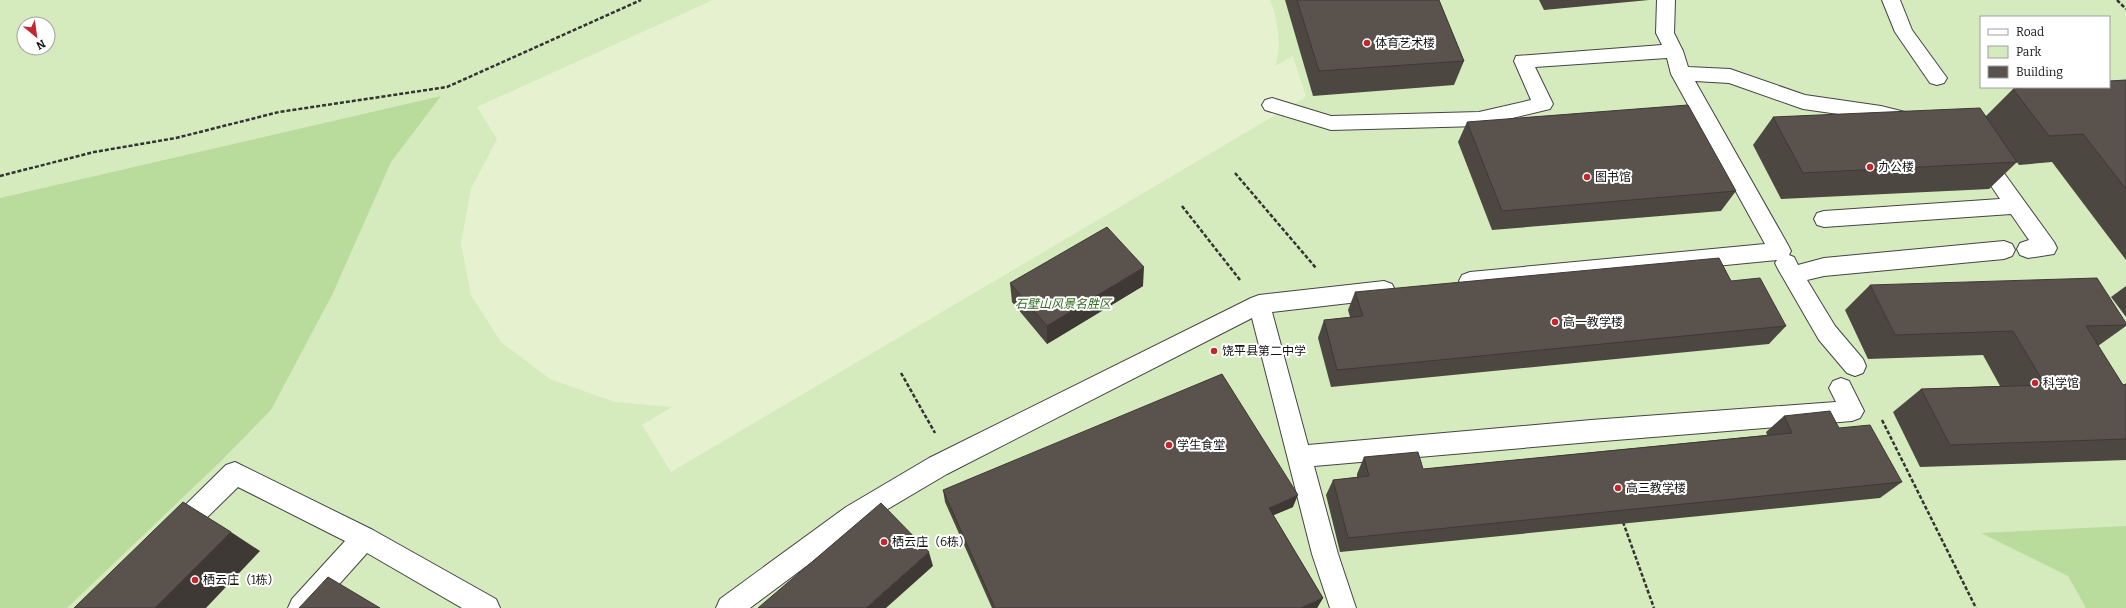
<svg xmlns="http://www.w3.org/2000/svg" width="2126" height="608" font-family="Bitter,'Noto Sans SC',serif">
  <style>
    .green { fill: #d5ebbd; fill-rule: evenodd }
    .forest { fill: #b9dc9c }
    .pitch { fill: #e6f2cf }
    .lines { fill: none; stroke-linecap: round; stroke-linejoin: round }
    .minor-casing { stroke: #444; stroke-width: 2 }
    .path { stroke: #333; stroke-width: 2.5; stroke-dasharray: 4 2; stroke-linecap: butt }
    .minor { fill: #fff; fill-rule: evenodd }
    .wall { fill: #4d4742 }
    .shaded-wall { fill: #3f3936 }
    .building { fill: #5a524d; stroke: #3f3936 }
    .poi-dot { fill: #c4262e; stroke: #fff; stroke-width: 1.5 }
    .labels { text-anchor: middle; stroke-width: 4; stroke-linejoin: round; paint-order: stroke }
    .poi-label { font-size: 12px; fill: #111; stroke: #fff; text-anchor: start }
    .park-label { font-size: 12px; font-style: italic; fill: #2f6b1f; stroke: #fff }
  </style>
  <rect width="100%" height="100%" fill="#fffdf5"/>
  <!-- green -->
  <path class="green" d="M0 0H2126V608H0ZM1981 17H2109V87H1981ZM24 24H48V48H24Z"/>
  <!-- forest -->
  <g class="forest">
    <path d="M441 96 391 162 333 293 271 410 220 462 67 608H0V198Z"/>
    <path d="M2126 526V608H2086L2068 576 1981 533Z"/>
  </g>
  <!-- pitch -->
  <path class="pitch" d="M713 0H1270C1278 18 1282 48 1275 66L1293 56 1306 97 671 472 642 425 672 407 615 402 550 379 501 342 471 295 461 243 471 189 497 139 477 107Z"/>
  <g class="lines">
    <!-- minor casing -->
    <g class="minor-casing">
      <g id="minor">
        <path d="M1657 0H1675L1674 33 1683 51 1688 67 1730 69 1805 95 1881 106 1917 115 1920 120 1917 125 1910 127 1881 120 1803 109 1729 83 1695 81 1788 245 1791 251 1789 255 1794 257 1798 265 1824 258 2004 241 2012 244 2015 250 2012 256 2004 259 1824 276 1807 280 1835 326 1863 359 1866 366 1863 373 1855 376 1847 373 1819 340 1778 269 1775 263 1777 260 1470 290 1462 287 1459 281 1462 275 1470 272 1765 244 1671 74 1667 58 1535 67 1553 104 1550 109 1479 126 1331 130 1265 110 1262 105 1265 100 1272 98 1331 116 1479 112 1531 100 1514 61 1516 56 1662 45 1656 33Z"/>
        <path d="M1882 0H1900L1912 30 1947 78 1944 83 1937 85 1930 83 1895 32Z"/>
        <path d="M1981 148 1988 151 2054 242 2057 248 2054 254 2028 258 2020 255 2017 249 2020 243 2029 240 2011 214 1824 227 1817 225 1814 219 1817 213 1824 211 2000 199 1971 156 1974 151Z"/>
        <path d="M1384 281 1392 284 1395 290 1392 296 1384 299 1272 312 1308 445 1591 420 1836 402 1829 388 1833 381 1841 378 1849 381 1864 411 1860 418 1852 421 1591 442 1314 466 1338 554 1356 608H1330L1312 554 1252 318 947 474 864 523 750 608H716L720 599 846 507 929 458 1251 298 1259 295Z"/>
        <path d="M235 462 373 530 496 599 500 608H462L367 553 318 608H288L292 599 345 541 238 487 185 539 176 543 167 539 164 531 167 523 226 465Z"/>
      </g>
    </g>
    <!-- path -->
    <g class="path">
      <path d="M2117 0 2126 9"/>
      <path d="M1235 173 1316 268"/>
      <path d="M0 176 94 152 176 138 279 112 447 87 641 0"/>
      <path d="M1182 206 1240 280"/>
      <path d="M901 373 935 433"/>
      <path d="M1882 420 1976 608"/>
      <path d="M1623 522 1654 608"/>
    </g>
    <!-- minor -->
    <use href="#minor" class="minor"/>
  </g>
  <!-- wall -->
  <g class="wall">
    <path d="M1285 0H1439L1464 61 1454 85 1313 96Z"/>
    <path d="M1539 0H1649L1544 10Z"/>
    <path d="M2126 80V260L2052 162 2019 165 2008 150 2017 162 1989 189 1781 199 1753 145 1773 117 1986 116 2013 89Z"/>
    <path d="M1467 122 1736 191 1721 211 1492 230 1458 142Z"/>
    <path d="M1731 281 1786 326 1769 344 1331 387 1318 338 1324 320 1350 317 1348 310 1355 292Z"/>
    <path d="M1010 283 1143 286 1047 344 1012 302Z"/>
    <path d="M1870 285 2126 323V326L2098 346 2123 385 2126 384V460L1920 467 1893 412 1921 389 2000 386 1983 355 1868 359 1845 310Z"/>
    <path d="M2126 286V317L2111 297Z"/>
    <path d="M1784 416 1839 428 1902 482 1880 498 1340 552 1326 495 1333 480 1357 477V474L1364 457 1423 469 1767 435 1766 432Z"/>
    <path d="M943 490 1293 507 1273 515 1323 598 1317 608H992L945 502Z"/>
  </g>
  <!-- shaded-wall -->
  <g class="shaded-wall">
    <path d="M1144 267 1143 286 1047 344V326Z"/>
    <path d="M1298 495 1293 507 1265 519 1269 508Z"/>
    <path d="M231 532 260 551 206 608H155Z"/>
    <path d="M929 552 933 566 886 608H866Z"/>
    <path d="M1323 598 1317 608H1301Z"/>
  </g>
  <!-- building -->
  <g class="building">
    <path d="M1297 0H1439L1464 61 1319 71Z"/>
    <path d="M2126 80V189L2083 134 2049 136 2013 89 2032 87H2109V81Z"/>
    <path d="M1688 105 1736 191 1502 211 1467 122Z"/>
    <path d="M1980 108 2017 162 1803 173 1773 117Z"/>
    <path d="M1107 227 1144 267 1047 326 1010 283Z"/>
    <path d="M1719 258 1731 281 1760 278 1786 326 1337 370 1324 320 1363 316 1355 292Z"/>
    <path d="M2097 278 2126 323V325L2086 326 2123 385 2126 384V439L1950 445 1921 389 2045 385 2013 331 1895 335 1870 285Z"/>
    <path d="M1222 374 1298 495 1269 508 1323 598 1301 608H995L943 490Z"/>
    <path d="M1830 411 1839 428 1870 425 1902 482 1348 538 1333 480 1369 476 1364 457 1418 452 1423 469 1792 433 1784 416Z"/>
    <path d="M183 502 231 532 155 608H74Z"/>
    <path d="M881 503 929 552 866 608H758Z"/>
    <path d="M328 577 380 608H299Z"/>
  </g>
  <!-- markers -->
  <g class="poi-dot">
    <circle cx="1367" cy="43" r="4"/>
    <circle cx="1870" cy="167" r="4"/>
    <circle cx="1587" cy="177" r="4"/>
    <circle cx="1555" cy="322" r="4"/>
    <circle cx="1214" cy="351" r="4"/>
    <circle cx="2035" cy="383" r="4"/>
    <circle cx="1169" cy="445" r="4"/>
    <circle cx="1618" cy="488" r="4"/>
    <circle cx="884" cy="542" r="4"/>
    <circle cx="195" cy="580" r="4"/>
  </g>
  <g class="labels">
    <!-- poi labels -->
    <g class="poi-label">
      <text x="1375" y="47">体育艺术楼</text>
      <text x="1878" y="171">办公楼</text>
      <text x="1595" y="181">图书馆</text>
      <text x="1563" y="326">高一教学楼</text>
      <text x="1222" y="355">饶平县第二中学</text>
      <text x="2043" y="387">科学馆</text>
      <text x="1177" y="449">学生食堂</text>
      <text x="1626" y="492">高三教学楼</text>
      <text x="892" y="546">栖云庄（6栋）</text>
      <text x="203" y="584">栖云庄（1栋）</text>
    </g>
    <!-- park labels -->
    <g class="park-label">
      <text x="1063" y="308">石壁山风景名胜区</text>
    </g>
  </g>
  <!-- legend -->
  <rect x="1980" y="16" width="130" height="72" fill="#ffffff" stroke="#a0a0a0"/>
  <rect x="1988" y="29" width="20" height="6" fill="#ffffff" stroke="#a0a0a0"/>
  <text x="2016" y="36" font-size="12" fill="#111111">Road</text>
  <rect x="1988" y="46" width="20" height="12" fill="#d5ebbd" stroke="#a0a0a0"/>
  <text x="2016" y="56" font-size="12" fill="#111111">Park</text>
  <rect x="1988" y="66" width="20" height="12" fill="#5a524d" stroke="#a0a0a0"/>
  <text x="2016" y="76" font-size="12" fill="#111111">Building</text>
  <!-- north arrow -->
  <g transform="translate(36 36) rotate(151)"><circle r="19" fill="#ffffff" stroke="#a0a0a0"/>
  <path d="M0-3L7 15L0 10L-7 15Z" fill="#c4262e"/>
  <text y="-6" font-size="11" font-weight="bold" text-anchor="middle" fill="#111111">N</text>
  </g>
</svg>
